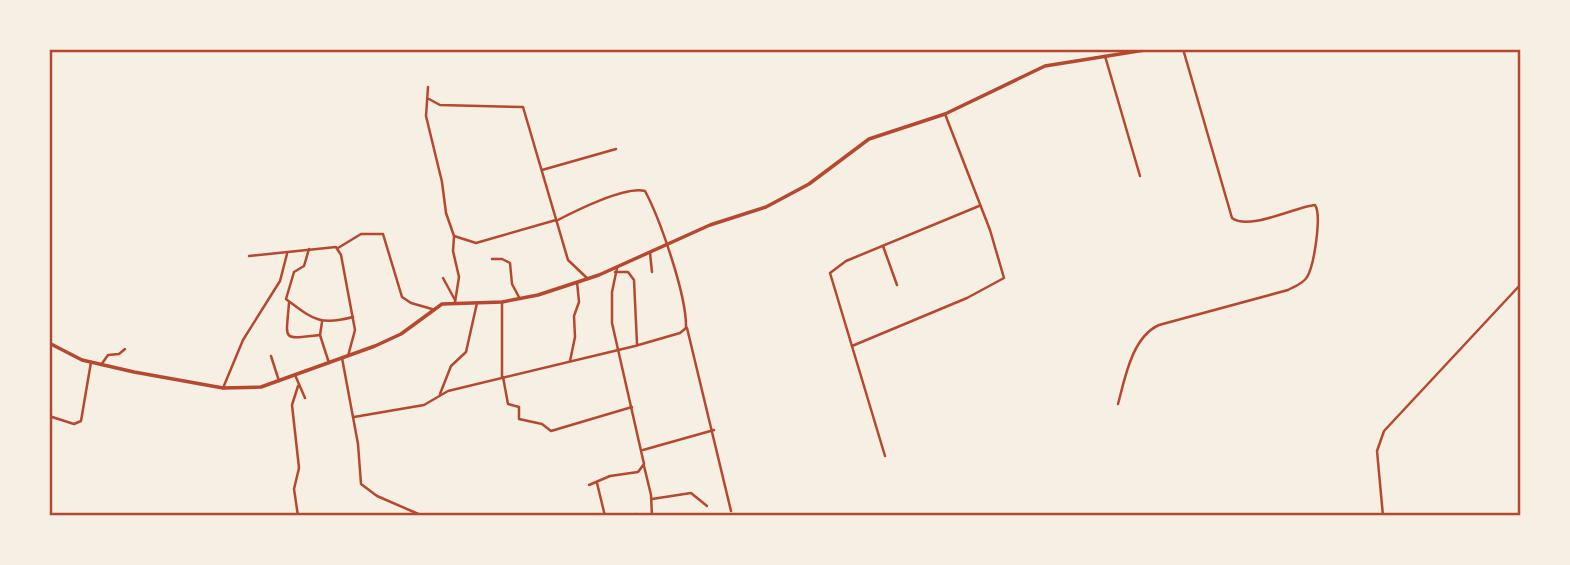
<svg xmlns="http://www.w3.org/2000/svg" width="1570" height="565" font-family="'Space Grotesk',sans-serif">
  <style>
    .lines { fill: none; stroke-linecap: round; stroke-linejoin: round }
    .minor { stroke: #b5482f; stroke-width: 2.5 }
    .secondary { stroke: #b5482f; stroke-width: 3.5 }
    .neatline { fill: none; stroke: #b5482f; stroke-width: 2.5 }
  </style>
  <rect width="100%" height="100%" fill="#f6efe4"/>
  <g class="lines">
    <!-- minor -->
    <g class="minor">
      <path d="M1105 56 1140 176"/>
      <path d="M428 87 426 116 442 182 446 213 454 236 476 243 556 220"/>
      <path d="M429 99 440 105 523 107 568 260 588 279"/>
      <path d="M542 170 616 149"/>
      <path d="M454 237 453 251 459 277 455 302"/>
      <path d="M883 246 897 285"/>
      <path d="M338 248 361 234H383L402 297 411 303 432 309"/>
      <path d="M309 249 304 266 294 272 286 299C313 319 319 326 353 317"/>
      <path d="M650 253 652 272"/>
      <path d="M249 256 336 247 341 255 355 330 348 356"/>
      <path d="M492 259H502L510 263 512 284 520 299"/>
      <path d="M615 272H628L634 280 637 344"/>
      <path d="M443 278 455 300"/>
      <path d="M502 302V377"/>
      <path d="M289 303C286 342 281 339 320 335"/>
      <path d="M322 322 320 335 329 363"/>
      <path d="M687 328 731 511"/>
      <path d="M852 346 967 298 1004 278 990 230 945 114"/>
      <path d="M271 356 279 381"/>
      <path d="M342 358 358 444 361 484 377 496 423 516"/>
      <path d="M570 361 575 337 574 316 579 302 577 282"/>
      <path d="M101 365 108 355 119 354 125 349"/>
      <path d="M295 375 305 398"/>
      <path d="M503 377 508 404 519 407V419L542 424 551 431 632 407"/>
      <path d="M298 386 292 405 299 468 294 489 298 516"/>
      <path d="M223 388 243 340 280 281 287 254"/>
      <path d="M440 394 451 366 466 352 477 303"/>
      <path d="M1118 404C1125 378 1132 337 1159 325L1288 290C1295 286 1303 284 1307 277 1314 266 1322 215 1315 205 1295 207 1249 231 1232 218L1183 49"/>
      <path d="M49 416 74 424 81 421 91 362"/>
      <path d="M354 417 424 405 448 391 635 346 680 333 686 328C687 296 660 219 645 191 625 186 575 211 556 221"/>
      <path d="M643 450 714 430"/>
      <path d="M885 456 830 273 846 261 979 206"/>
      <path d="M644 466 651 495 652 516"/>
      <path d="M597 483 605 516"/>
      <path d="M589 485 610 476 638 472 644 464 612 323V292L617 268"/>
      <path d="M652 499 691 493 707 506"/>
      <path d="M635 516 636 514"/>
      <path d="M1383 516 1377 451 1384 431 1521 284"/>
    </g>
    <!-- secondary -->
    <path class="secondary" d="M49 343 82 360 134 372 223 388 261 387 375 346 401 334 442 304 502 302 538 295 599 275 710 225 766 207 809 184 869 139 945 114 1045 66 1151 49"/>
  </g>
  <!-- border -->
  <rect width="1570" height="565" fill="none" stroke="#f6efe4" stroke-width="102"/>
  <rect x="51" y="51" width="1468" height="463" class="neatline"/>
</svg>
